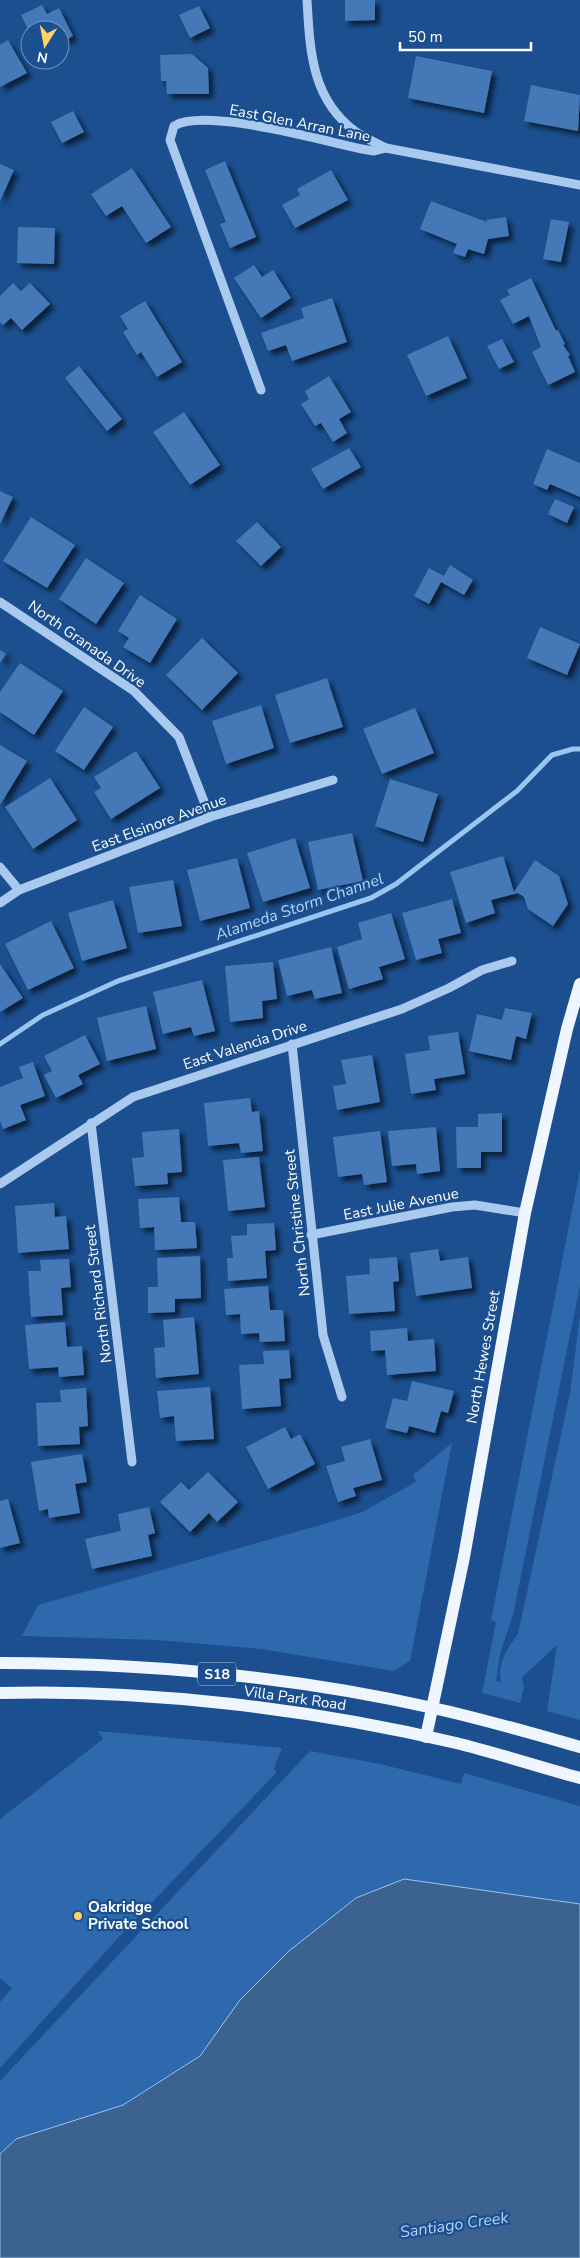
<svg xmlns="http://www.w3.org/2000/svg" width="580" height="2258" font-family="'Nunito Sans',sans-serif">
  <style>
    .green { fill: #2e69ad }
    .water { fill: #3c6290; stroke: #9cc4f0 }
    .lines { fill: none; stroke-linecap: round; stroke-linejoin: round }
    .stream { stroke: #9cc4f0; stroke-width: 5 }
    .building { fill: #4478b7; filter: url(#shadow) }
    .minor { stroke: #a9c9ee; stroke-width: 9 }
    .major { stroke: #f0f6ff; stroke-width: 12 }
    .poi-dot { fill: #ffd166; stroke: #1b4f8f; stroke-width: 2 }
    .labels { text-anchor: middle; stroke-width: 4.5; stroke-linejoin: round; paint-order: stroke }
    .shield { fill: #1b4f8f; stroke: #bbcadd; stroke-width: 1 }
    .shield-label { font-size: 14px; font-weight: bold; fill: #fff }
    .street-label { font-size: 15px; fill: #fff; stroke: #1b4f8f }
    .poi-label { font-size: 15px; font-weight: bold; fill: #fff; stroke: #1b4f8f; text-anchor: start }
    .water-label { font-size: 16px; font-style: italic; fill: #b5d3f5; stroke: #1b4f8f }
  </style>
  <defs>
    <filter id="shadow"><feDropShadow dx="4.5" dy="4.5" stdDeviation="2.5" flood-color="#0009"/></filter>
  </defs>
  <rect width="100%" height="100%" fill="#1b4f8f"/>
  <!-- green -->
  <g class="green">
    <path d="M580 1170V1286L513 1615 500 1654 496 1681 501 1682C497 1663 507 1649 518 1634L570 1393 580 1316V1720L547 1711 557 1645 522 1677 524 1687 520 1703 482 1693 496 1622 491 1620Z"/>
    <path d="M452 1443 410 1661 394 1671 261 1649 158 1640 22 1636 38 1605 331 1522 362 1512 416 1482 413 1475Z"/>
    <path d="M98 1731 282 1748 274 1768 276 1773 116 1940 0 2068V2002L12 1988 0 1978V1819L103 1739Z"/>
    <path d="M310 1751 380 1764 461 1784 464 1773 580 1806V1904L506 1893 289 1951 240 2000 200 2056 123 2105 16 2139 0 2154V2081Z"/>
  </g>
  <!-- water -->
  <path class="water" d="M404 1879 580 1904V2258H0V2154L16 2139 123 2105 200 2056 240 2000 289 1951 356 1898Z"/>
  <g class="lines">
    <!-- stream -->
    <path class="stream" d="M0 1044 43 1015 118 981 371 898 396 884 517 791 552 755 573 749H580"/>
  </g>
  <!-- building -->
  <g class="building">
    <path d="M345 0H375V20L345 21Z"/>
    <path d="M42 5 47 14 59 8 73 36 60 43V30H30V34L21 15Z"/>
    <path d="M199 6 210 28 190 38 179 15Z"/>
    <path d="M8 40 27 73 0 87V45Z"/>
    <path d="M192 54 208 68 209 94H167L166 81H161L160 55Z"/>
    <path d="M416 56 492 71 484 113 408 98Z"/>
    <path d="M531 85 580 95 578 131 524 121Z"/>
    <path d="M73 111 84 132 62 143 51 122Z"/>
    <path d="M225 161 256 237 230 248 220 224 226 222 205 170Z"/>
    <path d="M0 164 14 170 0 201Z"/>
    <path d="M132 168 171 227 146 243 122 206 106 216 91 194Z"/>
    <path d="M331 170 348 200 295 228 282 205 300 195 297 189Z"/>
    <path d="M431 201 487 222 486 220 506 217 509 236 488 239 484 254 468 249 465 257 453 253 457 244 420 229Z"/>
    <path d="M551 219 569 222 561 262 543 259Z"/>
    <path d="M18 227 55 228 54 264 17 263Z"/>
    <path d="M254 265 262 277 273 270 291 298 261 318 234 278Z"/>
    <path d="M531 278 556 331 558 330 565 344 563 345 570 355 568 356 575 372 548 385 532 352 541 347 529 316 513 324 500 300 510 295 507 290Z"/>
    <path d="M13 283 21 291 30 283 50 304 22 330 11 318 3 325 0 322V296Z"/>
    <path d="M332 298 347 342 292 361 286 345 268 351 261 333 304 318 301 308Z"/>
    <path d="M145 301 182 362 157 377 141 352 137 355 123 332 128 329 120 316Z"/>
    <path d="M448 336 467 378 426 396 407 355Z"/>
    <path d="M502 339 514 362 499 369 487 346Z"/>
    <path d="M79 366 122 419 107 431 65 378Z"/>
    <path d="M329 376 351 412 339 419 347 433 333 442 321 423 315 426 301 404 309 399 305 391Z"/>
    <path d="M184 412 220 465 190 485 153 432Z"/>
    <path d="M349 448 361 467 323 489 311 469Z"/>
    <path d="M547 449 580 463V497L550 484 547 490 533 484Z"/>
    <path d="M0 491 13 497 0 524Z"/>
    <path d="M555 499 574 507 567 523 548 514Z"/>
    <path d="M31 517 75 545 47 588 3 561Z"/>
    <path d="M257 522 281 547 261 566 236 541Z"/>
    <path d="M86 558 124 583 96 624 59 599Z"/>
    <path d="M450 565 473 580 464 595 441 582 429 604 414 596 429 568 444 576Z"/>
    <path d="M140 595 177 619 150 663 123 647 129 638 118 631Z"/>
    <path d="M540 627 580 644 567 675 527 658Z"/>
    <path d="M202 638 238 673 202 710 166 675Z"/>
    <path d="M0 650 6 654 0 663Z"/>
    <path d="M20 663 63 691 34 735 0 712V692Z"/>
    <path d="M327 678 343 727 290 743 275 695Z"/>
    <path d="M261 705 274 748 226 764 212 721Z"/>
    <path d="M84 707 113 727 84 770 55 751Z"/>
    <path d="M415 708 434 753 382 774 363 729Z"/>
    <path d="M0 745 27 761 0 805Z"/>
    <path d="M136 751 160 788 111 819 94 792 101 788 94 777Z"/>
    <path d="M50 778 77 820 33 849 5 807Z"/>
    <path d="M390 779 438 794 423 842 375 826Z"/>
    <path d="M352 833 363 881 318 890 308 842Z"/>
    <path d="M295 838 310 888 263 902 247 853Z"/>
    <path d="M503 856 514 892 535 860 559 876 568 904 553 926 528 909 524 897 518 893 491 900 495 913 466 923 450 872Z"/>
    <path d="M237 858 250 908 200 921 187 870Z"/>
    <path d="M173 880 182 926 138 933 129 887Z"/>
    <path d="M452 899 461 933 438 939 442 953 416 960 402 913Z"/>
    <path d="M113 900 127 948 82 961 68 913Z"/>
    <path d="M391 913 405 959 379 967 383 979 349 989 337 947 362 939 358 923Z"/>
    <path d="M51 921 74 968 28 990 5 944Z"/>
    <path d="M331 947 342 993 315 999 312 990 287 996 278 960Z"/>
    <path d="M273 962 277 999 262 1001 263 1018 230 1022 225 966Z"/>
    <path d="M0 964 23 998 0 1012Z"/>
    <path d="M202 980 215 1031 194 1036 191 1027 163 1034 153 992Z"/>
    <path d="M146 1006 156 1049 107 1061 97 1018Z"/>
    <path d="M505 1008 532 1013 526 1039 516 1036 511 1060 469 1051 477 1014 502 1020Z"/>
    <path d="M458 1032 465 1074 434 1079 436 1090 411 1094 405 1054 430 1050 428 1036Z"/>
    <path d="M85 1035 100 1064 78 1075 83 1084 56 1098 44 1075 52 1071 44 1056Z"/>
    <path d="M372 1055 380 1102 337 1110 333 1086 346 1084 341 1060Z"/>
    <path d="M33 1062 45 1096 20 1105 26 1120 3 1129 0 1121V1087L23 1078 19 1067Z"/>
    <path d="M250 1098 252 1112 259 1111 263 1151 241 1153 239 1143 208 1146 204 1103Z"/>
    <path d="M502 1113V1152H481V1168H457L456 1127H478V1114Z"/>
    <path d="M436 1127 440 1171 417 1174 416 1164 392 1166 388 1131Z"/>
    <path d="M179 1129 182 1172 167 1173 168 1184 135 1186 132 1158 144 1157 142 1132Z"/>
    <path d="M380 1131 387 1182 364 1185 362 1174 338 1177 333 1137Z"/>
    <path d="M259 1157 265 1207 228 1211 223 1160Z"/>
    <path d="M179 1197 181 1222H195L197 1248 155 1250 154 1227 140 1228 138 1199Z"/>
    <path d="M54 1203 55 1217 66 1216 69 1249 18 1253 15 1206Z"/>
    <path d="M274 1223 276 1250 265 1251 267 1278 228 1281 227 1258H233L231 1236 247 1235V1224Z"/>
    <path d="M438 1249 440 1261 468 1257 472 1288 416 1296 410 1253Z"/>
    <path d="M200 1256 201 1298 175 1299V1312L148 1313V1287H158L157 1258Z"/>
    <path d="M397 1257 399 1281 393 1282 395 1311 349 1314 346 1276 370 1274 369 1259Z"/>
    <path d="M69 1259 71 1287 61 1288 63 1315 31 1317 28 1271H41L40 1260Z"/>
    <path d="M268 1286 270 1310H283L285 1341 260 1342 259 1333 241 1334 240 1314 226 1315 224 1289Z"/>
    <path d="M194 1317 199 1374 156 1378 154 1348 165 1347 163 1320Z"/>
    <path d="M65 1322 67 1347 82 1346 84 1375 59 1377 58 1367 29 1369 25 1325Z"/>
    <path d="M407 1328 408 1341 434 1339 436 1371 387 1375 385 1350 371 1351 370 1331Z"/>
    <path d="M289 1350 291 1378 279 1379 281 1406 242 1409 239 1365 264 1364 263 1351Z"/>
    <path d="M412 1381 454 1391 448 1413 441 1411 435 1433 409 1426 407 1433 385 1428 393 1398 407 1401Z"/>
    <path d="M210 1387 214 1439 176 1441 174 1416 160 1418 157 1391Z"/>
    <path d="M86 1388 88 1426 79 1427 80 1444 38 1446 36 1403 61 1402 60 1390Z"/>
    <path d="M285 1427 291 1439 300 1434 315 1464 268 1489 246 1447Z"/>
    <path d="M370 1439 382 1480 353 1488 356 1496 338 1502 326 1466 345 1461 341 1447Z"/>
    <path d="M82 1454 87 1482 75 1484 80 1513 49 1518 48 1509 39 1511 31 1462Z"/>
    <path d="M208 1472 238 1502 217 1522 209 1513 190 1532 160 1502 181 1482 189 1490Z"/>
    <path d="M8 1499 20 1543 0 1548V1501Z"/>
    <path d="M149 1507 155 1533 148 1535 152 1556 92 1569 85 1539 121 1531 118 1514Z"/>
  </g>
  <g class="lines">
    <!-- minor -->
    <g class="minor">
      <path d="M307 0C310 50 311 99 356 132 365 138 376 143 386 148"/>
      <path d="M261 390 170 140 174 126C205 107 324 141 362 149L374 151 386 148 580 185"/>
      <path d="M0 602 134 691 179 737 210 817"/>
      <path d="M0 867 19 890"/>
      <path d="M0 903 19 890 210 817 333 780"/>
      <path d="M292 1044 323 1335 342 1397"/>
      <path d="M91 1123 132 1462"/>
      <path d="M0 1184 133 1097 402 1009 449 988 482 970 512 961"/>
      <path d="M311 1235 452 1207 475 1205 525 1213"/>
    </g>
    <!-- major -->
    <g class="major">
      <path d="M0 1663C146 1663 291 1676 433 1708 483 1719 531 1733 580 1747"/>
      <path d="M0 1693C148 1689 312 1709 456 1743 497 1753 539 1767 580 1778"/>
      <path d="M426 1737 464 1557 525 1213 567 1029 580 984"/>
    </g>
  </g>
  <!-- markers -->
  <circle class="poi-dot" cx="78" cy="1916" r="5"/>
  <g class="labels">
    <!-- shield labels -->
    <rect class="shield" x="198" y="1662.5" width="38" height="23" rx="4"/>
    <g class="shield-label">
      <text x="217" y="1679">S18</text>
    </g>
    <!-- street labels -->
    <g class="street-label">
      <text transform="translate(300 123) rotate(11)" y="5">East Glen Arran Lane</text>
      <text transform="translate(87 644) rotate(35)" y="5">North Granada Drive</text>
      <text transform="translate(159 823) rotate(-20)" y="5">East Elsinore Avenue</text>
      <text transform="translate(245 1045) rotate(-18)" y="5">East Valencia Drive</text>
      <text transform="translate(401 1204) rotate(-11)" y="5">East Julie Avenue</text>
      <text transform="translate(297 1223) rotate(-96)" y="5">North Christine Street</text>
      <text transform="translate(98 1294) rotate(-97)" y="5">North Richard Street</text>
      <text transform="translate(483 1357) rotate(-80)" y="5">North Hewes Street</text>
      <text transform="translate(295 1698) rotate(8)" y="5">Villa Park Road</text>
    </g>
    <!-- poi labels -->
    <g class="poi-label">
      <text x="88" y="1912">Oakridge<tspan x="88" dy="17">Private School</tspan></text>
    </g>
    <!-- water labels -->
    <g class="water-label">
      <text transform="translate(299 906) rotate(-19)" y="6">Alameda Storm Channel</text>
      <text transform="translate(454 2224) rotate(-8)" y="6">Santiago Creek</text>
    </g>
  </g>
  <!-- north arrow -->
  <g transform="translate(45 45) rotate(191)"><circle r="24" fill="#1b4f8f" stroke="#7695bc"/>
  <path d="M0-4L9 19L0 12L-9 19Z" fill="#ffd166"/>
  <text y="-8" font-size="14" font-weight="bold" text-anchor="middle" fill="#ffffff">N</text>
  </g>
  <!-- scale -->
  <path d="M400 42v8h131v-8" fill="none" stroke="#ffffff" stroke-width="2.5"/>
  <text x="408" y="42" font-size="15" fill="#ffffff" stroke="#1b4f8f" stroke-width="4" paint-order="stroke">50 m</text>
</svg>
